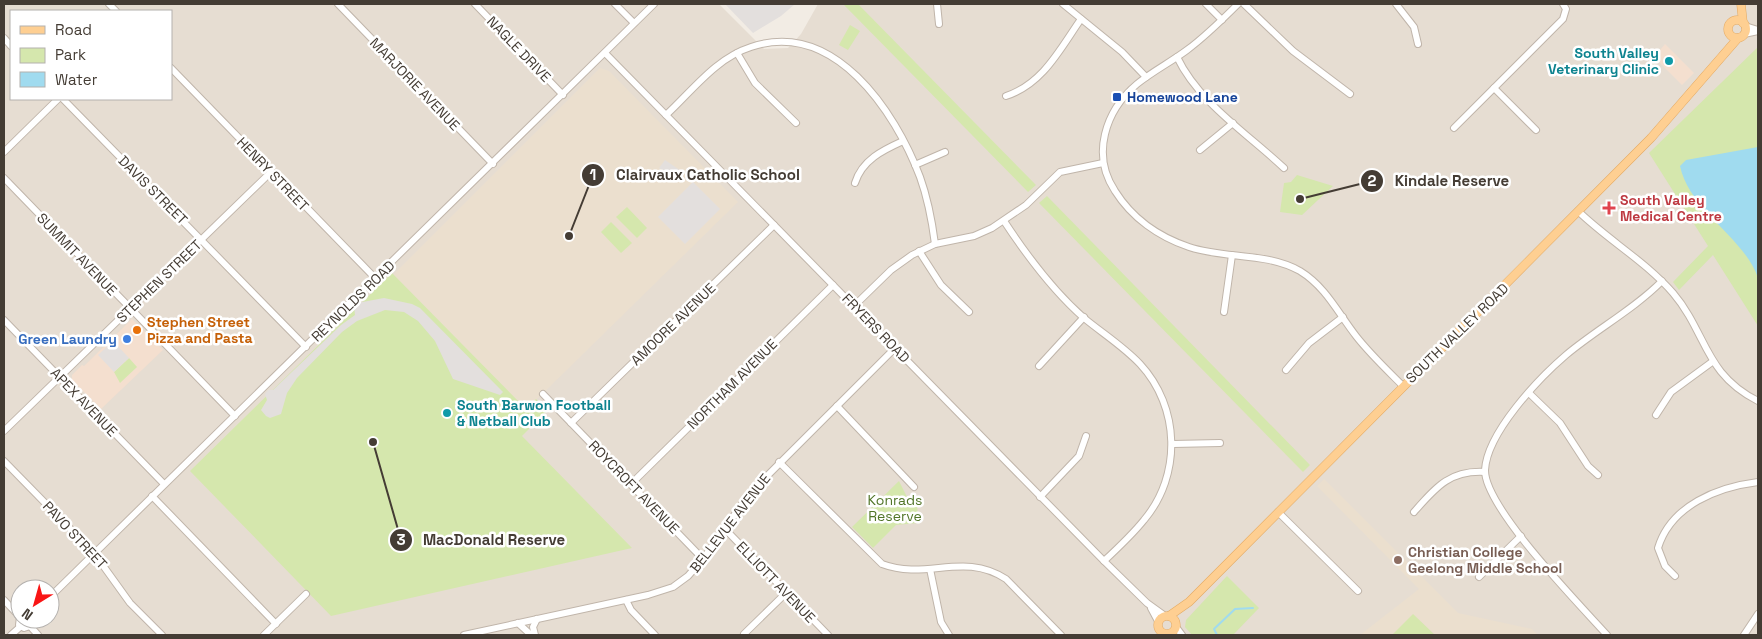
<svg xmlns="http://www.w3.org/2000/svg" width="1762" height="639" font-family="'Space Grotesk',sans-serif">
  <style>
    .residential { fill: #e6ddd2; fill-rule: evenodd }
    .commercial { fill: #f4dfcf }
    .education { fill: #ebdfce }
    .green { fill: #d5e7ad }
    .parking { fill: #e3dfdd }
    .water { fill: #a0dbef }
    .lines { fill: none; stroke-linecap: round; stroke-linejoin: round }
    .stream { stroke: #a0dbef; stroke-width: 2 }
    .minor-casing { stroke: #c0b5aa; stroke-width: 8 }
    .major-casing { stroke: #e3a962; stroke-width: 9 }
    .minor { stroke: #fff; stroke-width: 6 }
    .major { stroke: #fecf92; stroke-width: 8 }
    .culture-dot { fill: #0f9aa8; stroke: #fff; stroke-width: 2 }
    .transit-dot { fill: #1a4fb4; stroke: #fff; stroke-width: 2 }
    .health-dot { fill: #e0444e; stroke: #fff; stroke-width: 2 }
    .food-dot { fill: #e8710a; stroke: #fff; stroke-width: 2 }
    .shop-dot { fill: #3f7fe0; stroke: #fff; stroke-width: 2 }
    .education-dot { fill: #8d6e63; stroke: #fff; stroke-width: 2 }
    .labels { text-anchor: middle; stroke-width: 5; stroke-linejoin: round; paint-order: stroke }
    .street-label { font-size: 14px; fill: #443c34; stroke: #fff }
    .culture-label { font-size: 14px; font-weight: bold; fill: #0d838f; stroke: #fff; text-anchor: end }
    .transit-label { font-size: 14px; font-weight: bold; fill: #164399; stroke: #fff; text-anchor: start }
    .health-label { font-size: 14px; font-weight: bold; fill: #be3a42; stroke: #fff; text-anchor: start }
    .food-label { font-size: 14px; font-weight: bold; fill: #c56008; stroke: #fff; text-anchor: start }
    .shop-label { font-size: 14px; font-weight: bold; fill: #366cbe; stroke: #fff; text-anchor: end }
    .park-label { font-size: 14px; fill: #517528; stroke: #fff }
    .education-label { font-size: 14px; font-weight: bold; fill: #785e54; stroke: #fff; text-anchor: start }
    .leader { fill: none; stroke: #443c34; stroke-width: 2 }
    .callout-dot { fill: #443c34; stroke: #fff; stroke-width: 2 }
    .mark-label { font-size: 15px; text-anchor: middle; font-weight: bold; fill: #fff }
    .callout-label { font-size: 15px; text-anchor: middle; font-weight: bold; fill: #443c34; stroke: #fff; stroke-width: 5; stroke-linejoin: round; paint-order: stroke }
  </style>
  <rect width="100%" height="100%" fill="#f2ece4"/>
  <!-- residential -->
  <path class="residential" d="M4 4H719L764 49 788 48 801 34 818 4H1758V635H4ZM11 11H171V99H11ZM20 589H50V619H20Z"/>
  <!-- commercial -->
  <g class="commercial">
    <path d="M1665 44 1694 73 1682 85 1654 57Z"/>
    <path d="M132 319 163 350 101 409 72 380V375L82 365 84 366Z"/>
  </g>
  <!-- education -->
  <g class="education">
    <path d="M600 68 609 71 738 202 526 410 393 275Z"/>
    <path d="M1324 479 1458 613 1532 629 1538 635H1360L1419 589 1317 486Z"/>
  </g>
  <!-- green -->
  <g class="green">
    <path d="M843 4H858L1036 185 1028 192Z"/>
    <path d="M850 25 860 31 848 50 839 45Z"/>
    <path d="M1758 47V326L1713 255 1679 290 1673 282 1708 246 1649 153Z"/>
    <path d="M1297 175 1333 186 1302 215 1280 212 1284 183 1291 182Z"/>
    <path d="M1047 196 1310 465 1303 472 1039 203Z"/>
    <path d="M627 207 647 228 637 238 616 217Z"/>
    <path d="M611 222 632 243 621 253 601 232Z"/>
    <path d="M392 273 526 409 536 399 548 410 522 436 632 548 331 616 190 471Z"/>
    <path d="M129 358 137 367 120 383 114 372Z"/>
    <path d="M899 481 907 497 917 500 918 523 896 525 873 548 852 527Z"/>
    <path d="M1227 576 1259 608 1233 635H1192L1185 627 1186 620Z"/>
    <path d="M1413 614 1435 635H1392Z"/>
  </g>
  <!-- parking -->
  <g class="parking">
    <path d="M725 4H795L781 16 753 33Z"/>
    <path d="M665 160 681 171 677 179 659 168Z"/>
    <path d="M693 182 720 209 685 244 658 217Z"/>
    <path d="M384 298 412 304 420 308 503 392 500 395 453 379 435 341 418 321 404 312 385 310 357 321 342 332 297 378 287 393 281 414 270 418 266 416 261 410 267 400 265 394 268 390H273L341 325 355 315 354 306 357 303Z"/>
    <path d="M113 341 129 358 114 372 98 355Z"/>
  </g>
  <!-- water -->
  <path class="water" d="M1758 147V278C1745 238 1689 210 1680 166L1686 160Z"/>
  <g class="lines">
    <!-- stream -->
    <path class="stream" d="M1217 635 1214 629 1235 609 1253 608"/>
    <!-- minor casing -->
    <g class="minor-casing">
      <g id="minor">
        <path d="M109 4 116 11"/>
        <path d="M338 4 493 164"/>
        <path d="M475 4 563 95"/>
        <path d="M615 4 634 23"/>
        <path d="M937 4 939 24"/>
        <path d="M1063 4 1122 52 1146 77"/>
        <path d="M1206 4 1222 20"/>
        <path d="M1238 4C1222 20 1206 36 1187 50 1171 62 1153 71 1137 84 1105 111 1091 155 1115 191 1132 218 1159 237 1189 247 1225 259 1266 252 1300 271 1326 287 1338 313 1356 336 1370 354 1387 370 1403 386"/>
        <path d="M1244 4 1293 51 1350 94"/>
        <path d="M1396 4 1414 27 1418 44"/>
        <path d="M1745 26 1758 30"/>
        <path d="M1744 34 1758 31"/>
        <path d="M4 38 11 46"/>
        <path d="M605 53 1104 561 1147 603 1165 616"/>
        <path d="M737 53 755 83 796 123"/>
        <path d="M1177 57C1199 103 1248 134 1284 168"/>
        <path d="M171 68 376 279"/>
        <path d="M1494 88 1536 130"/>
        <path d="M1006 96C1043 84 1060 49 1081 19"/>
        <path d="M63 99 306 347"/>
        <path d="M666 115C692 91 716 58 751 47 834 19 895 111 920 177 928 199 932 221 935 244"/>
        <path d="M1454 128 1563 19 1566 9 1563 4"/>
        <path d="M1200 150 1233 123"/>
        <path d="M4 152 58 99"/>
        <path d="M915 165 945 152"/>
        <path d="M4 178 235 416"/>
        <path d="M855 183C862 160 883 150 903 141"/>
        <path d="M1578 211C1608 240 1645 261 1673 293 1707 333 1704 374 1758 401"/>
        <path d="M1004 221C1027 256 1052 290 1084 318 1102 333 1123 346 1140 364 1180 407 1182 475 1144 520 1132 535 1118 548 1104 561"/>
        <path d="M919 251 941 285 969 312"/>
        <path d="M854 306 891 270 912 255 935 244 974 236 992 228 1026 205 1060 172 1103 163"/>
        <path d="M1224 312 1232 255"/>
        <path d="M4 320 164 484"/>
        <path d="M1039 366 1084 317"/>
        <path d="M1286 370 1309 343 1343 317"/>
        <path d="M1529 393 1560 423 1588 466 1598 475"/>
        <path d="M543 394 703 559"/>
        <path d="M837 406 914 487"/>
        <path d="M1656 415 1671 392 1712 362"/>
        <path d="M571 423 774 225"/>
        <path d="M4 431 271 172"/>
        <path d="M1173 444 1220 443"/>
        <path d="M4 461 94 553 130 603 162 635"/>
        <path d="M779 462 882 564C927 581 963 551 1006 579L1061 635"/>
        <path d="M631 484 833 285"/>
        <path d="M152 496 276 624"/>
        <path d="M1040 497 1079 456 1086 436"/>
        <path d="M1278 512 1358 591"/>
        <path d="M1414 512C1436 487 1450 470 1485 472"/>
        <path d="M725 529 828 635"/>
        <path d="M930 569 941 622 949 635"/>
        <path d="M1675 576 1665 566 1658 548C1671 505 1718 487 1758 482"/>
        <path d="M1479 577 1521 536"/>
        <path d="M50 597 654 4"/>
        <path d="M4 600 20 617"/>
        <path d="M626 600 631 610 655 635"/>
        <path d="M1151 608 1158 621"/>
        <path d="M20 617 19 625 24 628 30 626 31 619"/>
        <path d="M518 623 531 635"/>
        <path d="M30 626 38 635"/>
        <path d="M1176 627 1182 635"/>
        <path d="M744 634 786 593"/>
        <path d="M1168 634 1170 635"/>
        <path d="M11 635 20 627"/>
        <path d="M264 635 306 594"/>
        <path d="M464 635 648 595 673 587 688 576 703 559 750 493 895 348"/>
        <path d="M535 635 533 627 537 619"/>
        <path d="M1607 635C1580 605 1484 507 1485 470 1487 433 1538 379 1566 355 1597 329 1633 310 1662 281"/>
        <path d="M1744 635 1758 614"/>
      </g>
    </g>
    <!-- major casing -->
    <g class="major-casing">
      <g id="major">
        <path d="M1741 4 1743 23"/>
        <circle cx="1737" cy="29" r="9"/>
        <circle cx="1167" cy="625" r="9"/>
        <path d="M1169 616 1189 602 1651 138 1738 38"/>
      </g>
    </g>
    <!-- minor -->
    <use href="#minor" class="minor"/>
    <!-- major -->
    <use href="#major" class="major"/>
  </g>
  <!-- markers -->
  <g class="culture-dot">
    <circle cx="1669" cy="61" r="5"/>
    <circle cx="447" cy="413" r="5"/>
  </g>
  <rect class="transit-dot" x="1112" y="92" width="10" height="10" rx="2.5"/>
  <path class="health-dot" d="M1606.5 200.5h5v5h5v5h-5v5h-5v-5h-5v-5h5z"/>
  <circle class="food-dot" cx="137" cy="330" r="5"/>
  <circle class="shop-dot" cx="127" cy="339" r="5"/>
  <circle class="education-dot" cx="1398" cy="560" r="5"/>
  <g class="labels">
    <!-- street labels -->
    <g class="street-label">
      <text transform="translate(519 49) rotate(46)" y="5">NAGLE DRIVE</text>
      <text transform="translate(415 84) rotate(46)" y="5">MARJORIE AVENUE</text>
      <text transform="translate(273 174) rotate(46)" y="5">HENRY STREET</text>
      <text transform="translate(153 190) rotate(45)" y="5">DAVIS STREET</text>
      <text transform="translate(77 254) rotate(46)" y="5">SUMMIT AVENUE</text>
      <text transform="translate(159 281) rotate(-44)" y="5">STEPHEN STREET</text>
      <text transform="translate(353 301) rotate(-44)" y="5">REYNOLDS ROAD</text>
      <text transform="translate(673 324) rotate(-44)" y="5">AMOORE AVENUE</text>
      <text transform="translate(876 328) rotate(46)" y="5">FRYERS ROAD</text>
      <text transform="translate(1457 333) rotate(-44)" y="5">SOUTH VALLEY ROAD</text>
      <text transform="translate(732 384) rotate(-45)" y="5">NORTHAM AVENUE</text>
      <text transform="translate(84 402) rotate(46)" y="5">APEX AVENUE</text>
      <text transform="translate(634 487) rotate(46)" y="5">ROYCROFT AVENUE</text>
      <text transform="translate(730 523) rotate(-52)" y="5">BELLEVUE AVENUE</text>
      <text transform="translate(75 535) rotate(47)" y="5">PAVO STREET</text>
      <text transform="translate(776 582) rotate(46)" y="5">ELLIOTT AVENUE</text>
    </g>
    <!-- culture labels -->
    <g class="culture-label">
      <text x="1659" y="58">South Valley<tspan x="1659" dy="16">Veterinary Clinic</tspan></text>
      <text x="457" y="410" text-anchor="start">South Barwon Football<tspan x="457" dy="16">&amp; Netball Club</tspan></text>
    </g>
    <!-- transit labels -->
    <g class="transit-label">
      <text x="1127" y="102">Homewood Lane</text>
    </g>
    <!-- health labels -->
    <g class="health-label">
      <text x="1620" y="205">South Valley<tspan x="1620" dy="16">Medical Centre</tspan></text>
    </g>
    <!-- food labels -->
    <g class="food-label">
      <text x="147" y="327">Stephen Street<tspan x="147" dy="16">Pizza and Pasta</tspan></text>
    </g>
    <!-- shop labels -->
    <g class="shop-label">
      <text x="117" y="344">Green Laundry</text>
    </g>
    <!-- park labels -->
    <g class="park-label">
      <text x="895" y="505">Konrads<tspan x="895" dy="16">Reserve</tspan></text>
    </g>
    <!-- education labels -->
    <g class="education-label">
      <text x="1408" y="557">Christian College<tspan x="1408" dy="16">Geelong Middle School</tspan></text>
    </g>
  </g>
  <!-- callouts -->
  <path class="leader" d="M569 236L593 175M1300 199L1372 181M373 442L401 540"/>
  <g class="callout-dot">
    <circle cx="569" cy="236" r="5"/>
    <circle cx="1300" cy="199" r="5"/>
    <circle cx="373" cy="442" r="5"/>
    <circle cx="593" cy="175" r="12"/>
    <circle cx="1372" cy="181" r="12"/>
    <circle cx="401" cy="540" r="12"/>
  </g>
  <g class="mark-label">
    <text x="593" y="180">1</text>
    <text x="1372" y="186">2</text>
    <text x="401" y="545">3</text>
  </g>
  <g class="callout-label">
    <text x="708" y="180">Clairvaux Catholic School</text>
    <text x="1452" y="186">Kindale Reserve</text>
    <text x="494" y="545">MacDonald Reserve</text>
  </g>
  <!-- border -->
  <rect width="1762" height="639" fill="none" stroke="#443c34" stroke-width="10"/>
  <!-- legend -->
  <rect x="10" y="10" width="162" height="90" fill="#ffffff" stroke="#b4b1ae"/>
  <rect x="20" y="26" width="25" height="8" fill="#fecf92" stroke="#b4b1ae"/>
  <text x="55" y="35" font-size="15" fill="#443c34">Road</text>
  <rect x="20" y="48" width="25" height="15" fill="#d5e7ad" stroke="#b4b1ae"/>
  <text x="55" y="60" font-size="15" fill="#443c34">Park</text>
  <rect x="20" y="72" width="25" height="15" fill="#a0dbef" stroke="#b4b1ae"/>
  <text x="55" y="85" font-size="15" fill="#443c34">Water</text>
  <!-- north arrow -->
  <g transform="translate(35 604) rotate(217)"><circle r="24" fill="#ffffff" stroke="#b4b1ae"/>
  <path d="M0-4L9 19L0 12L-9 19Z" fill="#f91515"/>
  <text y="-8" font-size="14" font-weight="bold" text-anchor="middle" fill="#443c34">N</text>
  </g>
</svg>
